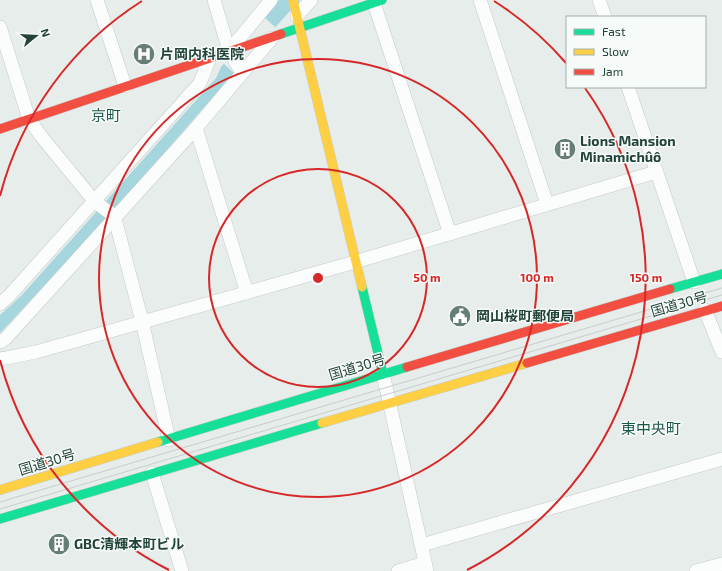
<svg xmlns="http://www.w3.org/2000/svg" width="722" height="571" font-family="'Exo 2','Noto Sans JP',sans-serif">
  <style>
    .water { fill: #a6d6dd }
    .pier { fill: #e7edea }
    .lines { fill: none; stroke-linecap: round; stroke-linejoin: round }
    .street-casing { stroke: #c4cac7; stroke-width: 14 }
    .fast-casing { stroke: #c3cbc8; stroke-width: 10 }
    .slow-casing { stroke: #c3cbc8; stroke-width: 10 }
    .jam-casing { stroke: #c3cbc8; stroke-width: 10 }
    .street { stroke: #fbfcfc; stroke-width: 13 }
    .fast { stroke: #16e098; stroke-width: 9 }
    .slow { stroke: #ffcf43; stroke-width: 9 }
    .jam { stroke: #f24e42; stroke-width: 9 }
    .tram { stroke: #c8cdcb; stroke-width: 1 }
    .ring { fill: none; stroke: #d62828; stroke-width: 2 }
    .labels { text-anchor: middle; stroke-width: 3; stroke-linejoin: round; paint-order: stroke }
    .poi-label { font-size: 14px; font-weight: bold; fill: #22433a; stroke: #f6fbf9; text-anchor: start }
    .street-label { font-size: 14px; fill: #22433a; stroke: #f6fbf9 }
    .neighbourhood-label { font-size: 15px; fill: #1c5848; stroke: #f6fbf9 }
    .centre { fill: #d62828; stroke: #f6fbf9; stroke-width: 2 }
    .ring-label { font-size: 12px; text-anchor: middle; font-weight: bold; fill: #d62828; stroke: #f6fbf9; stroke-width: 3; stroke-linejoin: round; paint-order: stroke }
  </style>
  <rect width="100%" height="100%" fill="#e7edea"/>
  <!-- water -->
  <path class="water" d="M279 0H300L233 74 105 221 0 333V315L21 296 216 78 221 67Z"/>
  <!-- pier -->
  <path class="pier" d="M264 17 276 28 235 74 223 63Z"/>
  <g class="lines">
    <!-- street casing -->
    <g class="street-casing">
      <g id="street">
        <path d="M97 0 125 86"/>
        <path d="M214 0 229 51 242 73"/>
        <path d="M480 0 547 204"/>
        <path d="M599 0 605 17"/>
        <path d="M374 3 450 234"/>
        <path d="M297 16 311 0"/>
        <path d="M0 27 29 119 41 136 95 202 113 215 115 219 142 321 169 440"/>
        <path d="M229 51 271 0"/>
        <path d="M628 87 694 282"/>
        <path d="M247 293 196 128 272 38"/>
        <path d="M0 304 9 296 200 83 210 58"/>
        <path d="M705 310 722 352"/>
        <path d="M0 342 6 338 196 128"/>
        <path d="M0 359 36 352 355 262 656 172"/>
        <path d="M383 374 427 571"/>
        <path d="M152 473 182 571"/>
        <path d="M422 545 722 459"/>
        <path d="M398 571 425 563"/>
        <path d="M696 571 722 564"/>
      </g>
    </g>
    <!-- fast casing -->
    <g class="fast-casing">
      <g id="fast">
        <path d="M281 34 382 0"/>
        <path d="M362 287 383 374"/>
        <path d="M670 289 722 274"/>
        <path d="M158 442 407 367"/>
        <path d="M0 519 322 423"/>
      </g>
    </g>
    <!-- slow casing -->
    <g class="slow-casing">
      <g id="slow">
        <path d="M293 0 362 287"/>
        <path d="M322 423 527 363"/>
        <path d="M0 490 158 442"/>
      </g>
    </g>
    <!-- jam casing -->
    <g class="jam-casing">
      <g id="jam">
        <path d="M0 129 281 34"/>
        <path d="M527 363 722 306"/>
        <path d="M407 367 670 289"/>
      </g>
    </g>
    <!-- street -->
    <use href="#street" class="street"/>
    <!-- fast -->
    <use href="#fast" class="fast"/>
    <!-- slow -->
    <use href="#slow" class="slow"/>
    <!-- jam -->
    <use href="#jam" class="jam"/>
    <!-- tram -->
    <g class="tram">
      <path d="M0 502 722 288"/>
      <path d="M0 509 722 295"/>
    </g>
  </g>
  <!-- distance rings -->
  <g class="ring">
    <circle cx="318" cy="278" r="109"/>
    <circle cx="318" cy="278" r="219"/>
    <path d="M169 570A328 328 0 0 1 0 360M0 196A328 328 0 0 1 142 1M494 1A328 328 0 0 1 566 63M585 88A328 328 0 0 1 467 570"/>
  </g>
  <!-- icons -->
  <defs>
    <g id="hospital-disc" transform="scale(1.15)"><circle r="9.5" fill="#677e78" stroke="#f6fbf9"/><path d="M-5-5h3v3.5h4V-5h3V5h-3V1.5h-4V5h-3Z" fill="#fff"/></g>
    <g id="building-disc" transform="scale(1.15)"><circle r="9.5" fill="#677e78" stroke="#f6fbf9"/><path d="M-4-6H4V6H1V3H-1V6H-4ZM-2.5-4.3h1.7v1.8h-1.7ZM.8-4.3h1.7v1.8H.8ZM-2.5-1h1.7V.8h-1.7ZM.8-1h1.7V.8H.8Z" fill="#fff"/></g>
    <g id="civic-disc" transform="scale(1.15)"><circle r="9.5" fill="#677e78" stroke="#f6fbf9"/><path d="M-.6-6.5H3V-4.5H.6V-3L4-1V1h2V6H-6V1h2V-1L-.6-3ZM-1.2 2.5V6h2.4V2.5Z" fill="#fff"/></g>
  </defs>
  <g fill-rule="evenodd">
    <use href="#hospital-disc" x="144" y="54"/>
    <use href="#building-disc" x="565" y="149"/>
    <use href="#civic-disc" x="460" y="316"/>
    <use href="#building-disc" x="59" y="544"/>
  </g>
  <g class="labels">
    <!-- poi labels -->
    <g class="poi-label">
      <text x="160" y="59">片岡内科医院</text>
      <text x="580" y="146">Lions Mansion<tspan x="580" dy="16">Minamichûô</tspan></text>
      <text x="476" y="321">岡山桜町郵便局</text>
      <text x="74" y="549">GBC清輝本町ビル</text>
    </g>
    <!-- street labels -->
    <g class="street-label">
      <text transform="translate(679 304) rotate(-16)" y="5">国道30号</text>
      <text transform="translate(357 367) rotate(-17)" y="5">国道30号</text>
      <text transform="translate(47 462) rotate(-17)" y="5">国道30号</text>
    </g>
    <!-- neighbourhood labels -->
    <g class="neighbourhood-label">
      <text x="106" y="121">京町</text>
      <text x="651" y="434">東中央町</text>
    </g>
  </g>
  <circle cx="318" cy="278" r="6" class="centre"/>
  <g class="ring-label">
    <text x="427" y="282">50 m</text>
    <text x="537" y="282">100 m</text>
    <text x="646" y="282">150 m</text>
  </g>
  <!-- legend -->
  <rect x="566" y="16" width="140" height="72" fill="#f6fbf9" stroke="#a1b1ad"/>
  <rect x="574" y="29" width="20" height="6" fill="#16e098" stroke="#a1b1ad"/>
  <text x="602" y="36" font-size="12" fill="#22433a">Fast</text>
  <rect x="574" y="49" width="20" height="6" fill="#ffcf43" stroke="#a1b1ad"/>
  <text x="602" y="56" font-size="12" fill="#22433a">Slow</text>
  <rect x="574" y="69" width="20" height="6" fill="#f24e42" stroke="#a1b1ad"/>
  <text x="602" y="76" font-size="12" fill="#22433a">Jam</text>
  <!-- north arrow -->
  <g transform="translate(36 36) rotate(72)" stroke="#f6fbf9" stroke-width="3" paint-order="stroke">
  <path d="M0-3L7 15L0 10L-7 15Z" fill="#22433a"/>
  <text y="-6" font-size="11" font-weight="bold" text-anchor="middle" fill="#22433a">N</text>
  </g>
</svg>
